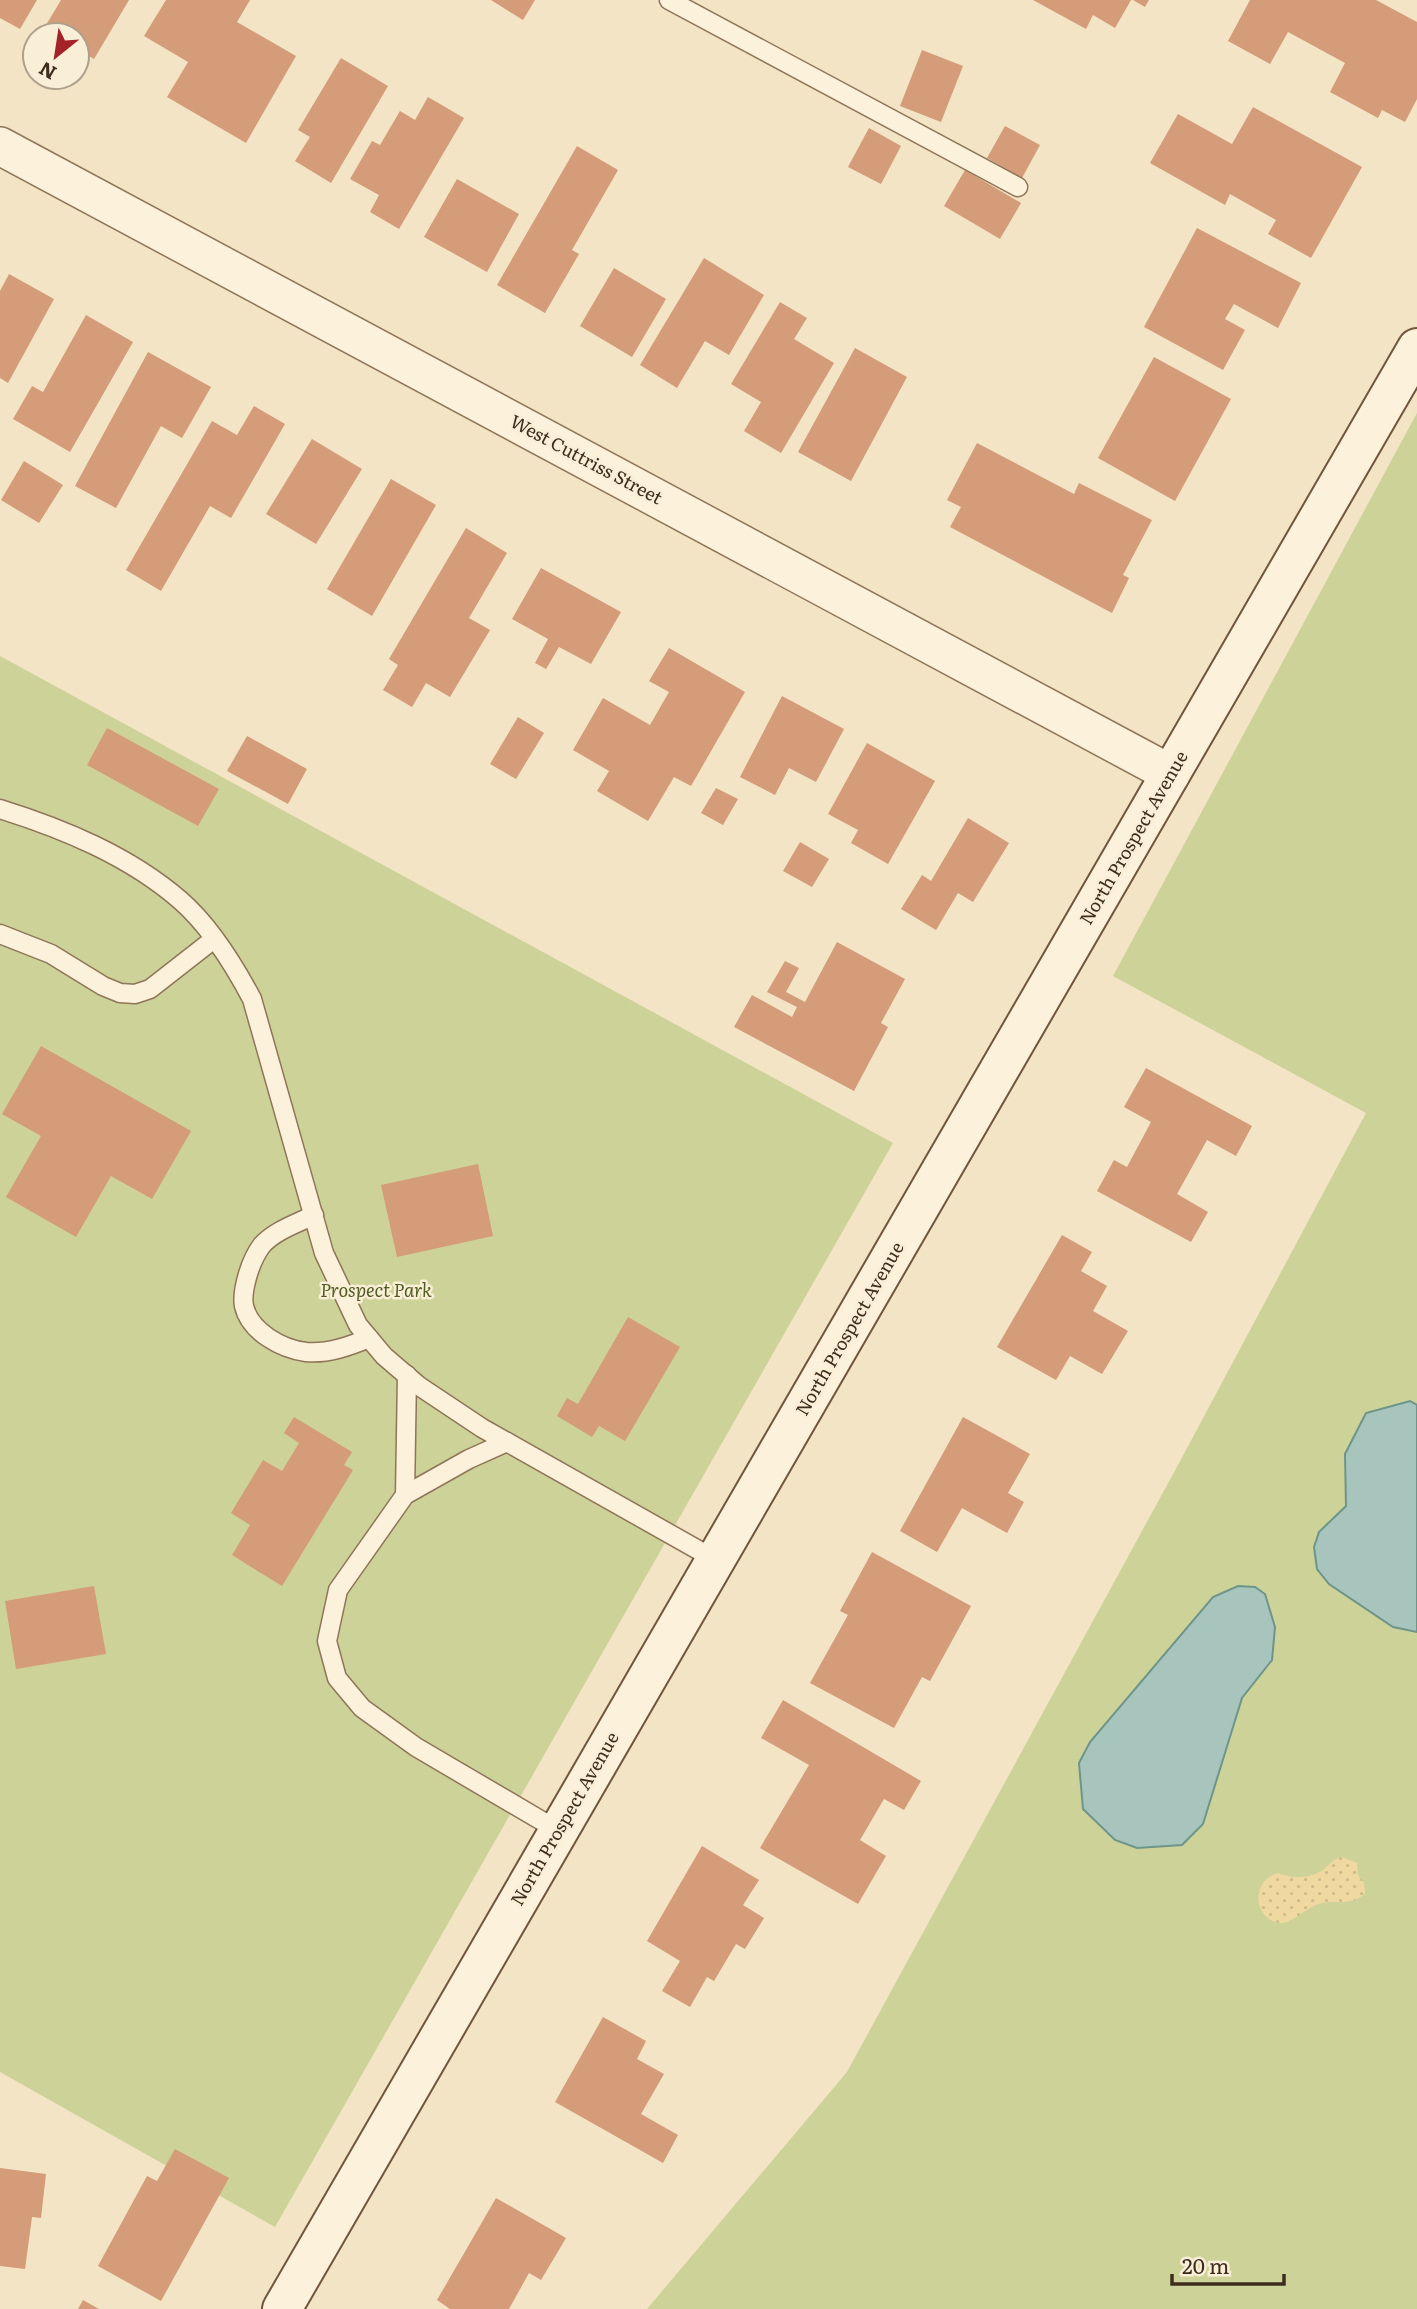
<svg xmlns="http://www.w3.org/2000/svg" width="1417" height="2309" font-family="Literata,serif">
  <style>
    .green { fill: #cdd298 }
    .sand { fill: url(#sand-dots) }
    .water { fill: #a7c5bc; stroke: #6d958a; stroke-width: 2 }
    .building { fill: #d49c78 }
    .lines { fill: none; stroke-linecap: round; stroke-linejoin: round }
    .lane-casing { stroke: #8f7559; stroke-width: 21 }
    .street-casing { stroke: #8f7559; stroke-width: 40 }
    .secondary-casing { stroke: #71553c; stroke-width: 42 }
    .lane { stroke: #fcf1da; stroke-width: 18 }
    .street { stroke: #fcf1da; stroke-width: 37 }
    .secondary { stroke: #fcf1da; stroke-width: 38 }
    .labels { text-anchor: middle; stroke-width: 5; stroke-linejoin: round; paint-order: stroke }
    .street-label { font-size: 18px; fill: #3e2d1e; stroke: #f9eed6 }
    .park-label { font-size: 18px; font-style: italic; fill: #505d23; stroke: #f9eed6 }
  </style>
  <defs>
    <pattern id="sand-dots" width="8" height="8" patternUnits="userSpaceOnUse" patternTransform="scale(1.75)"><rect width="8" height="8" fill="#f0d9a1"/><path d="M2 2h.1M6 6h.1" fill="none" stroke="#cfbb8a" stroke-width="1.8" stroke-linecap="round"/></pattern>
  </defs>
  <rect width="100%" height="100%" fill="#f2e4c5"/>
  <!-- green -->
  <g class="green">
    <path d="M1417 413V2309H647L847 2072 1178 1465 1366 1113 1113 976Z"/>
    <path d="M0 656 893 1143 275 2227 0 2072Z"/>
  </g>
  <!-- sand -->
  <path class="sand" d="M1342 1857 1357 1863 1358 1875 1364 1883 1365 1893C1353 1907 1335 1899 1319 1904 1304 1908 1290 1928 1275 1922 1251 1913 1254 1879 1278 1873 1291 1879 1310 1879 1323 1870 1331 1864 1332 1859 1342 1857Z"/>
  <!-- water -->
  <g class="water">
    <path d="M1410 1401 1417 1405V1632L1393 1627 1329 1584 1317 1569 1314 1547 1319 1532 1346 1506 1345 1454 1366 1413Z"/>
    <path d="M1238 1586 1255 1587 1265 1594 1275 1627 1272 1660 1242 1698 1203 1824 1182 1845 1137 1848 1115 1840 1083 1809 1079 1763 1090 1742 1213 1597Z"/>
  </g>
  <!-- building -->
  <g class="building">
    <path d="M0 0H37L20 29 0 18Z"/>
    <path d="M61 0H129L94 59 77 49V35H52L43 30Z"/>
    <path d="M166 0H250L237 22 296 56 246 143 167 97 188 62 144 36Z"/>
    <path d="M491 0H535L523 20Z"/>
    <path d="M1033 0H1131L1115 28 1093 15 1086 29Z"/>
    <path d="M1133 0H1149L1145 7Z"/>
    <path d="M1250 0H1376L1417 22V99L1405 122 1382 110 1378 118 1330 92 1345 63 1288 32 1270 64 1228 41Z"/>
    <path d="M922 50 963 66 941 122 900 106Z"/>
    <path d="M341 58 388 86 331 183 295 161 310 137 298 130Z"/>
    <path d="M428 97 464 118 399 229 370 212 379 195 350 179 372 141 380 145 400 111 415 120Z"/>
    <path d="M1253 107 1362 167 1311 258 1268 234 1276 220 1230 194 1225 205 1150 163 1178 114 1232 144Z"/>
    <path d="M1005 126 1040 145 1022 178 987 158Z"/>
    <path d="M869 128 901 146 881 184 848 167Z"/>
    <path d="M577 146 618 170 572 250 579 254 545 313 497 285Z"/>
    <path d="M965 170 1021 203 1000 239 944 206Z"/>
    <path d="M457 179 519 214 487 272 424 237Z"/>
    <path d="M1197 228 1301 283 1278 328 1234 304 1225 319 1245 330 1223 370 1144 327Z"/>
    <path d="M704 258 764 295 729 355 705 341 677 388 640 365Z"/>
    <path d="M614 268 666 299 632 357 580 326Z"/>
    <path d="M9 274 54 299 8 383 0 378V291Z"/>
    <path d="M780 302 807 318 794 339 834 363 781 453 744 431 761 402 731 384Z"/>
    <path d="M86 315 133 342 70 452 13 419 32 386 43 392Z"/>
    <path d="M855 348 907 377 851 481 798 452Z"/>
    <path d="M148 352 211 387 182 438 161 426 116 508 75 486Z"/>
    <path d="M1154 357 1231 399 1175 501 1098 458Z"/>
    <path d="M254 406 285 424 231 518 210 506 161 591 126 570 212 421 237 435Z"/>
    <path d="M312 439 362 469 316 544 266 514Z"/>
    <path d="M977 443 1074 494 1079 483 1152 520 1123 575 1129 578 1112 613 950 527 961 507 947 500Z"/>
    <path d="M24 461 63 485 39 523 1 500Z"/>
    <path d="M391 479 436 505 372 616 327 589Z"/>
    <path d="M466 528 507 553 469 618 490 630 450 697 426 683 412 707 383 690 398 665 389 659Z"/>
    <path d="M541 568 621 612 591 664 559 647 546 669 535 663 548 639 512 619Z"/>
    <path d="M669 648 745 692 691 786 674 777 648 821 597 791 609 771 573 750 603 698 650 725 669 692 649 681Z"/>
    <path d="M782 696 844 729 816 782 789 768 775 795 740 777Z"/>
    <path d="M518 717 544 733 516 779 490 764Z"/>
    <path d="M107 728 219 789 198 826 87 765Z"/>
    <path d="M247 736 307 769 288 804 227 771Z"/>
    <path d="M867 743 935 781 888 864 851 843 858 830 828 814Z"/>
    <path d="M716 788 738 799 723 825 701 813Z"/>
    <path d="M968 818 1009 843 973 902 958 893 936 930 901 909 922 875 931 881Z"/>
    <path d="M800 842 829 859 812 887 783 871Z"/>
    <path d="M837 942 905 979 881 1023 888 1027 854 1091 734 1027 752 995 792 1017 797 1007 767 992 785 961 799 968 786 992 805 1002Z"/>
    <path d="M41 1046 191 1131 152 1199 111 1176 76 1237 6 1197 41 1136 2 1114Z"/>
    <path d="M1146 1068 1252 1126 1236 1156 1207 1140 1177 1194 1208 1212 1191 1242 1097 1191 1114 1160 1127 1167 1151 1122 1124 1107Z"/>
    <path d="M478 1164 493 1236 397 1257 381 1185Z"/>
    <path d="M1062 1235 1092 1252 1081 1271 1107 1286 1093 1311 1128 1331 1102 1374 1070 1356 1056 1380 997 1347Z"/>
    <path d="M628 1317 680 1347 625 1441 599 1426 592 1437 557 1416 567 1398 578 1404Z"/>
    <path d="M294 1417 352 1452 344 1465 353 1470 282 1586 232 1555 250 1525 231 1513 263 1460 282 1471 299 1443 284 1433Z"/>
    <path d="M963 1417 1030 1454 1008 1493 1024 1502 1007 1533 962 1508 937 1552 900 1531Z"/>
    <path d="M872 1552 971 1606 930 1681 922 1677 894 1728 810 1683 848 1615 840 1611Z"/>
    <path d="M94 1586 106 1654 16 1669 5 1601Z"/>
    <path d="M783 1700 921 1781 904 1810 884 1799 860 1840 886 1856 858 1904 760 1848 809 1765 761 1738Z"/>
    <path d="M702 1846 759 1880 743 1905 764 1918 745 1949 736 1944 714 1981 707 1977 690 2007 662 1991 680 1961 647 1941Z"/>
    <path d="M603 2017 646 2041 637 2059 664 2074 641 2114 678 2135 663 2163 555 2102Z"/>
    <path d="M175 2149 229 2178 161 2301 98 2266 147 2176 157 2181Z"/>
    <path d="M0 2168 46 2174 41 2218 32 2217 25 2269 0 2266Z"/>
    <path d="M496 2198 566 2238 541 2280 529 2273 509 2309H450L437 2300Z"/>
    <path d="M83 2300 99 2309H78Z"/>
  </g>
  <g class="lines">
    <!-- lane casing -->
    <g class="lane-casing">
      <g id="lane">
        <path d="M669 0 1018 187"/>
        <path d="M0 809C64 829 129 856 180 900 210 926 234 965 252 999L324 1253 358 1325 384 1356 419 1386 482 1428 716 1560"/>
        <path d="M0 934 51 954 103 986 120 993 135 994 150 989 214 939"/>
        <path d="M314 1215C296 1224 276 1230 262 1245 256 1253 251 1264 248 1274 245 1284 242 1296 244 1306 250 1332 282 1349 306 1352 328 1354 350 1346 369 1338"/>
        <path d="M507 1442 469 1459 405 1495 338 1590 327 1641 337 1678 362 1708 416 1747 559 1831"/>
        <path d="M405 1495 407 1375"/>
      </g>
    </g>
    <!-- street casing -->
    <g class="street-casing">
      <path id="street" d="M0 146 1171 774"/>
    </g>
    <!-- secondary casing -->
    <g class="secondary-casing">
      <path id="secondary" d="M282 2309 1417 348"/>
    </g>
    <!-- lane -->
    <use href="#lane" class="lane"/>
    <!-- street -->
    <use href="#street" class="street"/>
    <!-- secondary -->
    <use href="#secondary" class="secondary"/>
  </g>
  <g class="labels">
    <!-- street labels -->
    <g class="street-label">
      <text transform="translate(586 460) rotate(28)" y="6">West Cuttriss Street</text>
      <text transform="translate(1134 838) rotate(-60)" y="6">North Prospect Avenue</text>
      <text transform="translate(850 1329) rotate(-60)" y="6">North Prospect Avenue</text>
      <text transform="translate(565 1819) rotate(-60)" y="6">North Prospect Avenue</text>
    </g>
    <!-- park labels -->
    <g class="park-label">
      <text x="376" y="1297">Prospect Park</text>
    </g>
  </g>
  <!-- north arrow -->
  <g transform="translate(56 56) rotate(210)"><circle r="33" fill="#f9eed6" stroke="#aea18c" stroke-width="2"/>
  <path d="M0-5L12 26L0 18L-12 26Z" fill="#a42328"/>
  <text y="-10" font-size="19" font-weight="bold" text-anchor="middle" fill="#3e2d1e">N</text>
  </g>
  <!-- scale -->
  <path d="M1172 2274v10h112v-10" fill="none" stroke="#3e2d1e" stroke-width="3.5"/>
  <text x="1182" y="2274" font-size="21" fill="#3e2d1e" stroke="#f9eed6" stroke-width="5" paint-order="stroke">20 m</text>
</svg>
